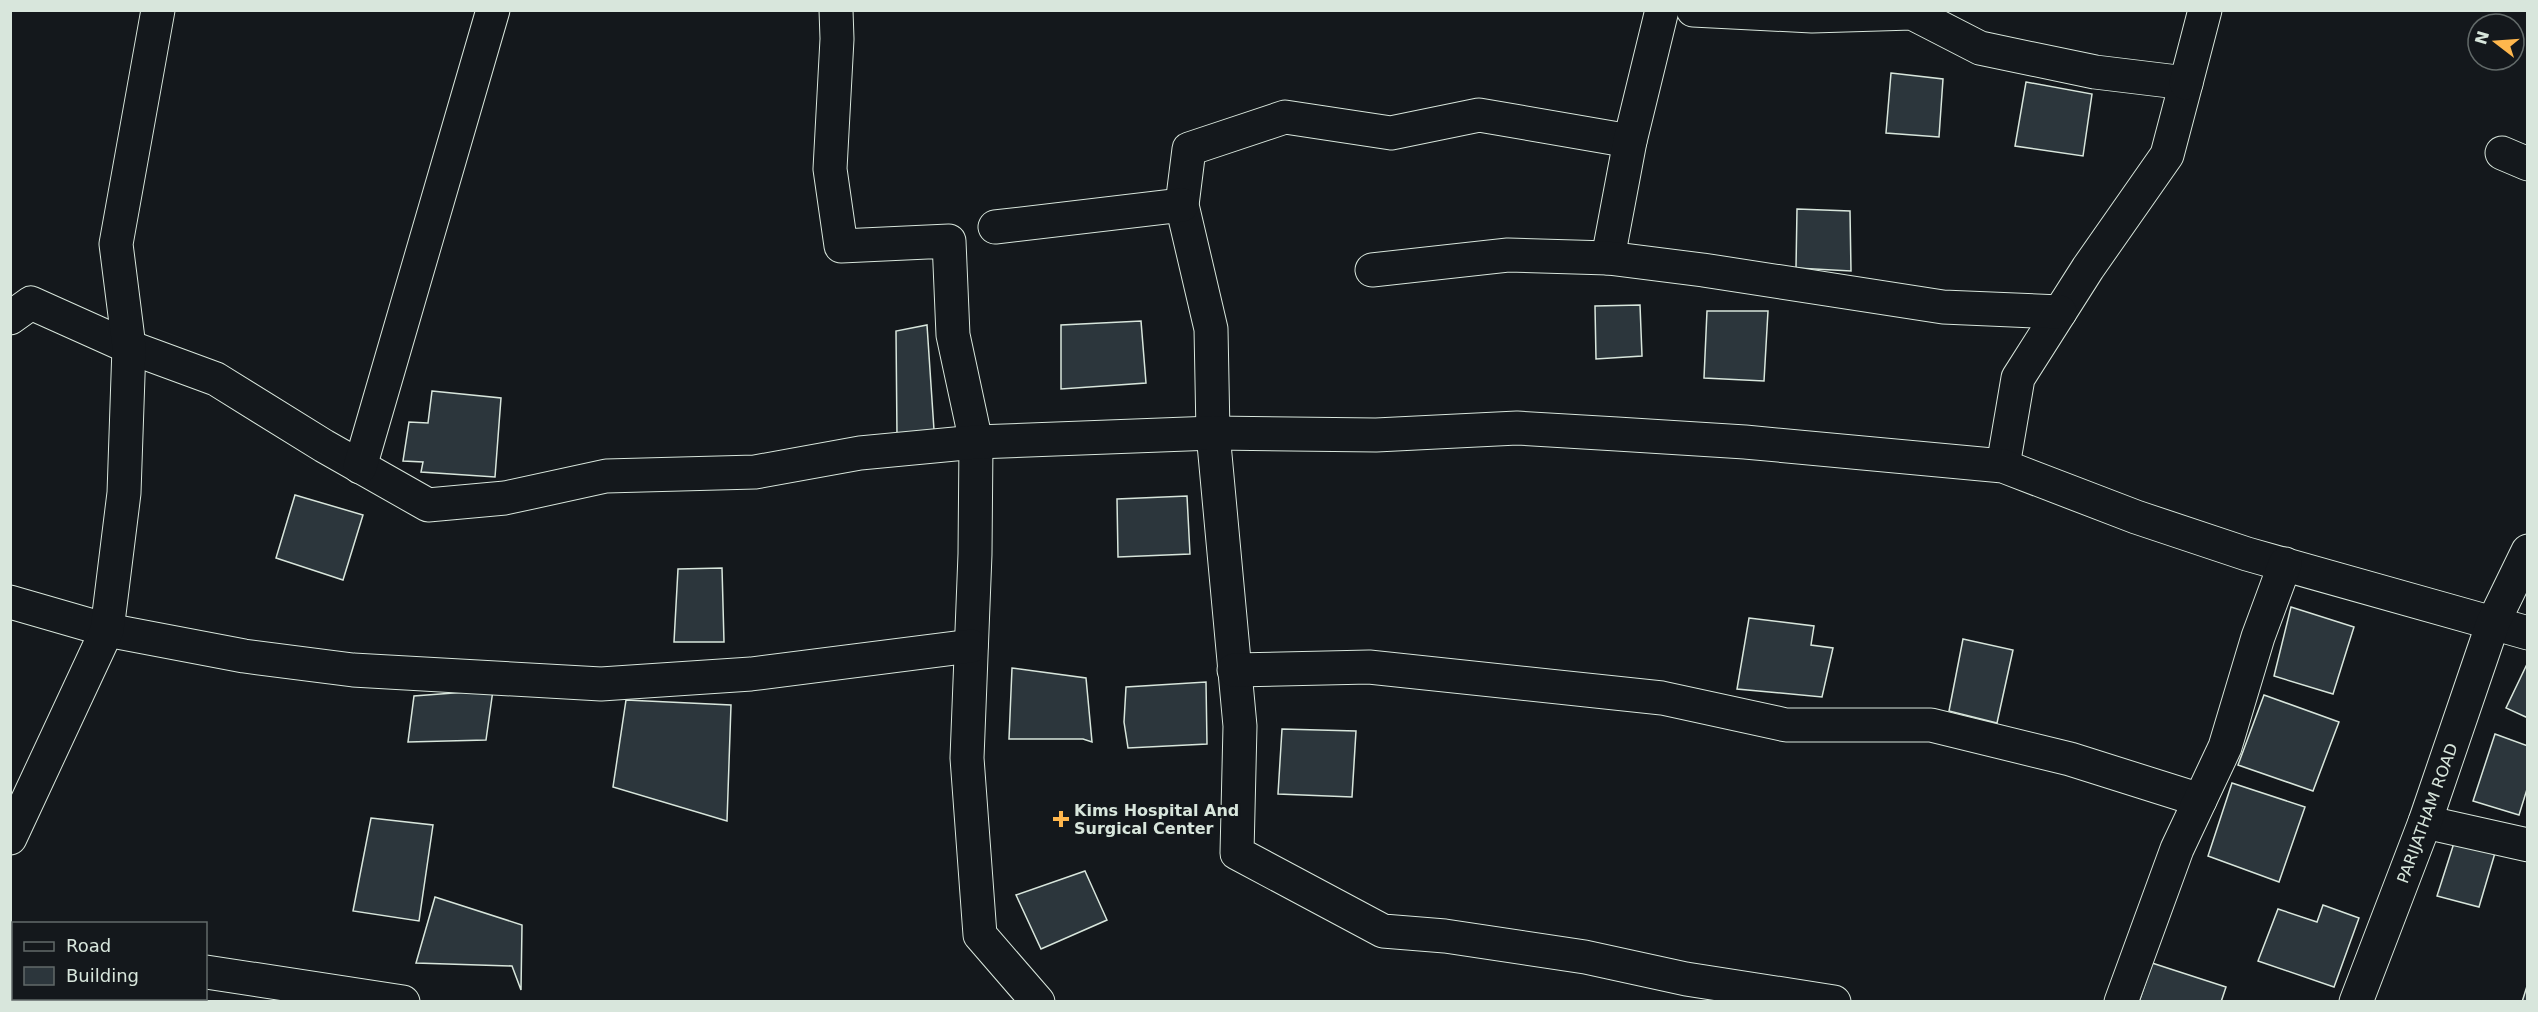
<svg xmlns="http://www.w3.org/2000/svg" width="2538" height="1012" font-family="'DejaVu Sans',sans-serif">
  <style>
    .building { fill: #2c363c; stroke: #d8e6dc; stroke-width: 1.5 }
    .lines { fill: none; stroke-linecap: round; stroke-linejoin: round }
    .minor-casing { stroke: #d8e6dc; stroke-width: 35 }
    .minor { stroke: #14181c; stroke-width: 33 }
    .poi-dot { fill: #ffb74d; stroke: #14181c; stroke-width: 2 }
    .labels { text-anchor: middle; stroke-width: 4.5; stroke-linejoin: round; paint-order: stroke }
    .poi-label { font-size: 16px; font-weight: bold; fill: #d8e6dc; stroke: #14181c; text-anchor: start }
    .street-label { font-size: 16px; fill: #d8e6dc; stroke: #14181c }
  </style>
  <rect width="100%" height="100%" fill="#14181c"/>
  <!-- building -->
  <g class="building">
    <path d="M1891 73 1943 79 1939 137 1886 133Z"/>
    <path d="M2026 82 2092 94 2083 156 2015 146Z"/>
    <path d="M1797 209 1850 211 1851 271 1796 268Z"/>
    <path d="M1640 305 1642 356 1596 359 1595 306Z"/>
    <path d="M1707 311H1768L1764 381 1704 378Z"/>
    <path d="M1141 321 1146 383 1061 389V325Z"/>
    <path d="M927 325 934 430 897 436 896 331Z"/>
    <path d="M432 391 501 398 495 477 421 472 423 462 403 461 409 422 428 423Z"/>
    <path d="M295 495 363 515 343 580 276 558Z"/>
    <path d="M1187 496 1190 554 1118 557 1117 499Z"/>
    <path d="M722 568 724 642H674L678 569Z"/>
    <path d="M2291 607 2354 627 2333 694 2274 676Z"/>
    <path d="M1749 618 1814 626 1811 645 1833 648 1822 697 1737 689Z"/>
    <path d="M1963 639 2013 650 1997 723 1949 711Z"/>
    <path d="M2528 662V718L2506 708Z"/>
    <path d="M1012 668 1086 678 1092 742 1083 739H1009Z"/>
    <path d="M1206 682 1207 744 1128 748 1124 722 1126 687Z"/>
    <path d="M493 690 486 740 408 742 414 696Z"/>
    <path d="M2264 695 2339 722 2313 791 2238 765Z"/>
    <path d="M626 700 731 705 727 821 613 787Z"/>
    <path d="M1282 729 1356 731 1352 797 1278 794Z"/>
    <path d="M2495 734 2528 746V786L2519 815 2473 801Z"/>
    <path d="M2232 783 2305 807 2279 882 2208 856Z"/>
    <path d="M371 818 433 825 419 921 353 911Z"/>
    <path d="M2454 843 2495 853 2479 907 2437 896Z"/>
    <path d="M1085 871 1107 920 1041 949 1016 895Z"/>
    <path d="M435 897 522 925 521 990 512 966 416 963Z"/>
    <path d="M2323 905 2359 918 2334 987 2258 961 2278 909 2317 922Z"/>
    <path d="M2152 963 2226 987 2221 1002H2139Z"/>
    <path d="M2528 983V1002H2522Z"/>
    <path d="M10 988 14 990V998H30L35 1002H10Z"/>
  </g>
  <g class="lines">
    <!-- minor casing -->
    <g class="minor-casing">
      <g id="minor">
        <path d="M836 10 837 39 830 169 841 246 949 241 953 335 976 442 975 554 967 758 980 935 1038 1002"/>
        <path d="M1693 10 1812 16 1912 13 1980 48 2095 72 2186 83 2167 155 2088 268 2018 378 2003 466"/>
        <path d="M2186 83 2205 10"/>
        <path d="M1630 141 1479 115 1391 133 1285 117 1189 149 1182 205 1211 329 1213 433 1240 726 1237 853 1383 931 1445 936 1585 957 1686 979 1834 1002"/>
        <path d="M2502 153 2528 164"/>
        <path d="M995 227 1182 205"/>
        <path d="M1608 258 1630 141 1662 10"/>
        <path d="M1372 270 1508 255 1608 258 1703 270 1943 307 2060 312"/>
        <path d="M10 318 31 303 129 347 216 379 324 446 428 505 505 498 606 476 755 472 860 453 976 442 1213 433 1376 435 1517 428 1617 434 1745 442 2003 466 2136 517 2247 554 2528 633"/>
        <path d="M360 467 493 10"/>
        <path d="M10 602 107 630 244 656 353 670 601 684 751 674 971 646"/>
        <path d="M1234 670 1369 667 1662 698 1786 725H1931L2070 759 2200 800"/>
        <path d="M2425 822 2528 845"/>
        <path d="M10 838 107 630 124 493 129 347 116 244 158 10"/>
        <path d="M10 950 14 951"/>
        <path d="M206 972 403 1002"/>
        <path d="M102 998 107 1002"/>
        <path d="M171 1002 173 998"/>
        <path d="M2121 1002 2177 849 2225 747 2258 637 2285 564"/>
        <path d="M2356 1002 2425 822 2493 623 2528 551"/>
      </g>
    </g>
    <!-- minor -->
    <use href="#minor" class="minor"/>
  </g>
  <!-- markers -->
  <path class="poi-dot" d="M1058 810h6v6h6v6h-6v6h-6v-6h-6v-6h6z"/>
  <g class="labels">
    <!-- poi labels -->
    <g class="poi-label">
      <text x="1074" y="816">Kims Hospital And<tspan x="1074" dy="18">Surgical Center</tspan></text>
    </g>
    <!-- street labels -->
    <g class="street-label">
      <text transform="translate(2427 813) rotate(-70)" y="6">PARIJATHAM ROAD</text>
    </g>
  </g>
  <!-- border -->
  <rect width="2538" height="1012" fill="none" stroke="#d8e6dc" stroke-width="24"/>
  <!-- legend -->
  <rect x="12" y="922" width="195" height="78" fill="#14181c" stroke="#626a69" stroke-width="1.5"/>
  <rect x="24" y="942" width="30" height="9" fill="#14181c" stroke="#626a69" stroke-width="1.5"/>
  <text x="66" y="952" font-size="18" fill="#d8e6dc">Road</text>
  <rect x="24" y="967" width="30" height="18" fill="#2c363c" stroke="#626a69" stroke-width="1.5"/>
  <text x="66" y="982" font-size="18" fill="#d8e6dc">Building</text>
  <!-- north arrow -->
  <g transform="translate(2496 42) rotate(287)"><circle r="28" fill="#14181c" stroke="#626a69" stroke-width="1.5"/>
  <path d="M0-4.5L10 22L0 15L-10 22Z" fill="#ffb74d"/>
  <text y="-9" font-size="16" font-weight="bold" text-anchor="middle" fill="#d8e6dc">N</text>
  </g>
</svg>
